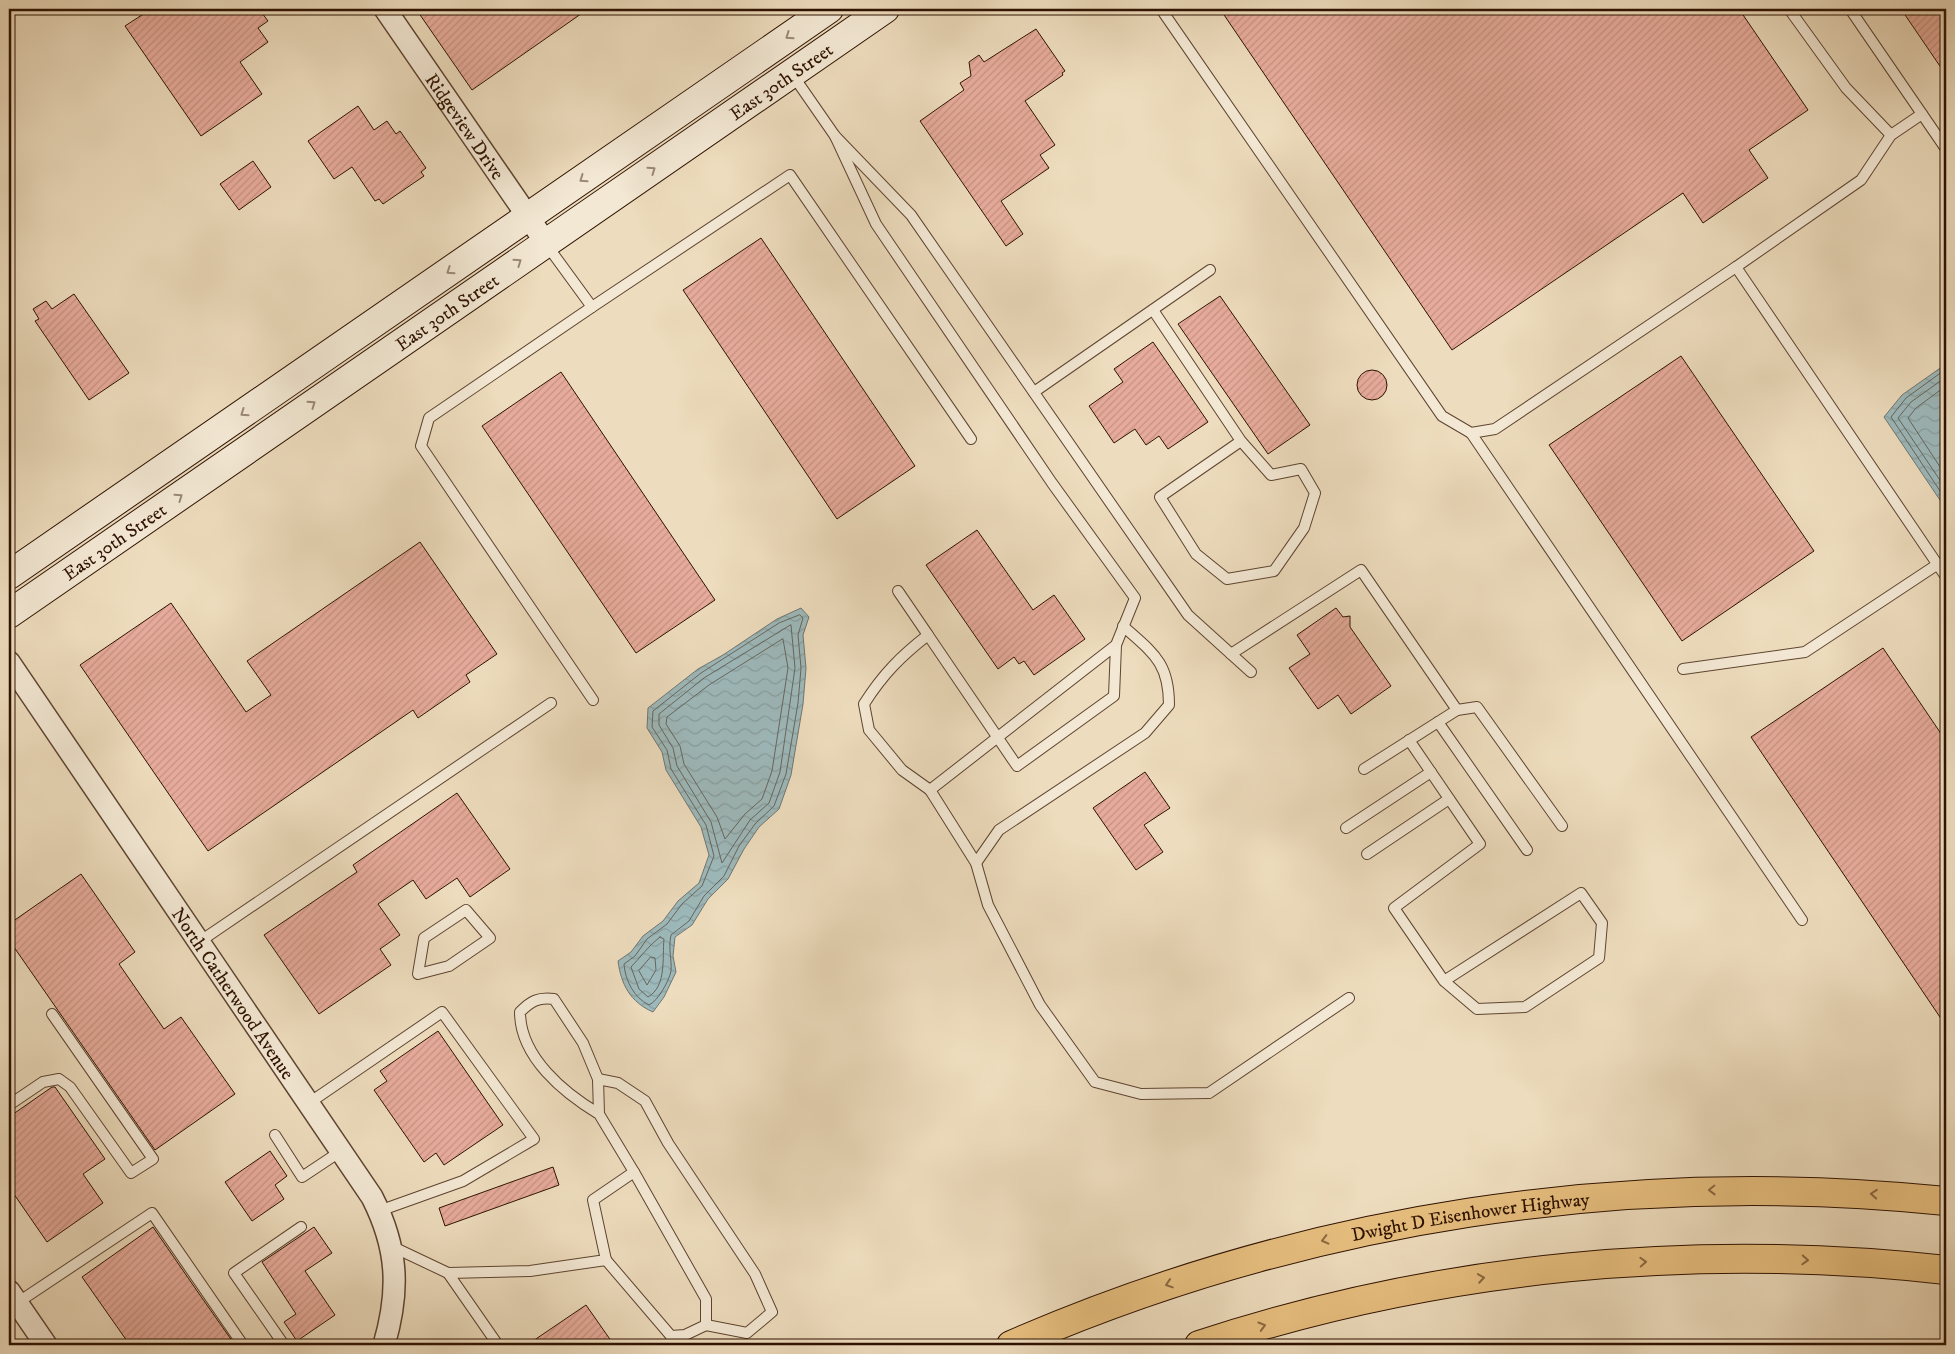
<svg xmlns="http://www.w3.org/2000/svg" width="1955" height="1354" font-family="'IM FELL DW Pica',serif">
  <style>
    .water { fill: url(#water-waves); stroke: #717671 }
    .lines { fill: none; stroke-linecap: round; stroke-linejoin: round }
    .shore { stroke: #66665e; stroke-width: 1 }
    .building { fill: url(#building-hatch); stroke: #2e1201 }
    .lane-casing { stroke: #5e4430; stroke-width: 12 }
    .street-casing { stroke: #5e4430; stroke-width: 24 }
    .secondary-casing { stroke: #2e1201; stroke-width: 30 }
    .highway-casing { stroke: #2e1201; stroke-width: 30 }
    .lane { stroke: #f3e8d4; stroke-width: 10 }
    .street { stroke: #f3e8d4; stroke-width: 21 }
    .secondary { stroke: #f3e8d4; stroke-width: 28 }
    .highway { stroke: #e6be7e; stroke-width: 28 }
    .oneway { stroke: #9a8875 }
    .oneway2 { stroke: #8a6840 }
    .labels { text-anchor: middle; stroke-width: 5; stroke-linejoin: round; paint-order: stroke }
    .street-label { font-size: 19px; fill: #2e1201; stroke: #f3e8d4 }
  </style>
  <defs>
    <pattern id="water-waves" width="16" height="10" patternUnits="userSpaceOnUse" patternTransform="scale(1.25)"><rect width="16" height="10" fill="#9db9bb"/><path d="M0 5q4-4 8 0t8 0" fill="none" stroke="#889e9f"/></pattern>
    <pattern id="building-hatch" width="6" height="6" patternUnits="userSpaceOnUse" patternTransform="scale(1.25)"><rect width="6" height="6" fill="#e7ab9b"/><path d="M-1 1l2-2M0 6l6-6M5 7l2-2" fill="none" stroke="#c69284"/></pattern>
  </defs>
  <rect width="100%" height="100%" fill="#eddcbd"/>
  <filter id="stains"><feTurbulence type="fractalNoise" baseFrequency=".004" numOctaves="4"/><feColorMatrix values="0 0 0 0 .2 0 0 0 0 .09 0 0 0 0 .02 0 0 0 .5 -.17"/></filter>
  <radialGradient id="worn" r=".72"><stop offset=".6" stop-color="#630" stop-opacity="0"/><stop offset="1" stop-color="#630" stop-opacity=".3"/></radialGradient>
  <!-- water -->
  <g class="water">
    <path d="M1946 364V509L1884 417 1902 395Z"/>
    <path d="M801 608 809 617 803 635 806 668 803 704 791 775 779 809 759 827 744 849 728 879 708 899 692 925 675 937 673 956 676 972 664 997 653 1012C630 1002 621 984 618 961L631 952 643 936 663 921 678 901 699 883 709 855 701 827 666 770 662 752 647 728 648 708 698 669 723 655 777 619Z"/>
  </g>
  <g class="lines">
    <!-- shore -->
    <g class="shore">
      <path d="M1946 369 1906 398 1891 417 1946 500"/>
      <path d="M1946 377 1911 402 1898 418 1946 489"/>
      <path d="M1946 386 1916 408 1908 418 1946 476"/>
      <path d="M800 615 803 618 798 635 801 668 798 703 786 774 774 806 755 824 739 846 724 876 704 896 689 921 671 935C668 949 672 960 671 971 669 981 658 1001 649 1005 634 998 625 980 624 964L635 956 647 939 667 924 682 904 702 886 714 856 706 825 671 769 667 750 652 727 653 711 701 673 779 623Z"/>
      <path d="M791 625 795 668 780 772 769 803 750 820 722 863 711 822 677 766 673 748 659 725V714L704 678Z"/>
      <path d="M783 639 788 668 772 771 762 799 745 814 725 839 717 817 684 764 680 746 666 724 667 717 709 685Z"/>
      <path d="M660 937 664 939C662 958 667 986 648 997L639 989 631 967C640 958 649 945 660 937Z"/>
      <path d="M651 957 655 958 656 970 647 985 639 971Z"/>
    </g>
  </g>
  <!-- building -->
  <g class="building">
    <path d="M151 9H247L251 15 259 9 268 21 258 28 268 42 240 62 262 94 201 136 125 26Z"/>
    <path d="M416 9H588L472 90Z"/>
    <path d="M1220 9H1739L1808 110 1749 150 1768 178 1703 223 1683 193 1452 350Z"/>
    <path d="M1901 9H1946V75Z"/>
    <path d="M1036 29 1065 71 1062 73 1063 75 1025 101 1055 145 1040 155 1049 168 1001 201 1023 234 1006 246 920 121 964 90 960 83 971 76 969 62 979 55 984 62Z"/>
    <path d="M358 106 374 130 387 121 396 134 400 131 426 168 421 172 424 176 383 204 379 199 375 201 352 167 334 179 308 141Z"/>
    <path d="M253 161 271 187 239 210 220 184Z"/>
    <path d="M761 238 915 466 837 519 683 290Z"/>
    <path d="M74 294 129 373 89 400 35 321 39 319 33 309 46 301 52 309Z"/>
    <path d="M1220 296 1310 425 1268 454 1178 324Z"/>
    <path d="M1153 342 1208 422 1168 449 1159 436 1146 445 1135 429 1114 443 1089 406 1123 382 1114 369Z"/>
    <path d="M1681 356 1814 551 1682 641 1549 445Z"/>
    <circle cx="1372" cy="385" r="15"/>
    <path d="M561 372 715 600 636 653 482 426Z"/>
    <path d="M977 530 1033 610 1054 595 1085 639 1034 675 1024 661 1019 664 1014 657 998 669 926 565Z"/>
    <path d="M420 542 497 654 466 675 470 682 418 718 413 710 208 851 80 665 171 603 246 712 271 695 247 661Z"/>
    <path d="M1336 608 1343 617 1350 616V627L1391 686 1351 714 1338 695 1318 709 1289 668 1310 654 1297 635Z"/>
    <path d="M1883 648 1946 741V1026L1751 737Z"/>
    <path d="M1145 772 1170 808 1144 825 1163 852 1136 870 1093 808Z"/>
    <path d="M457 793 510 869 470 897 457 878 426 899 413 880 378 904 400 935 380 949 391 965 319 1014 264 935 357 872 353 865Z"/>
    <path d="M81 874 135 952 119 964 164 1029 181 1017 235 1094 155 1150 9 940V924Z"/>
    <path d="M438 1031 503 1125 444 1165 436 1153 424 1162 374 1090 387 1081 380 1071Z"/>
    <path d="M52 1087H55L105 1159 83 1174 103 1203 47 1242 9 1187V1117Z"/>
    <path d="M270 1151 287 1176 275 1185 284 1199 252 1221 225 1182Z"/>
    <path d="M553 1167 559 1185 445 1226 439 1208Z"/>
    <path d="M153 1227 202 1298 235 1345H134L130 1340 127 1341 82 1277Z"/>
    <path d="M314 1227 332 1253 305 1271 335 1315 297 1341 284 1322 296 1314 262 1262Z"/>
    <path d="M586 1305 614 1345H527Z"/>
  </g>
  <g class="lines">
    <!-- lane casing -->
    <g class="lane-casing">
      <g id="lane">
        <path d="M1161 9 1442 416 1471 433 1495 429 1736 267"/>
        <path d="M1789 9 1846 88 1891 135"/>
        <path d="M1850 9 1946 149"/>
        <path d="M792 74 835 136 911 215 1188 615 1251 672"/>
        <path d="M1922 114 1891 135 1861 180 1736 267 1946 577"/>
        <path d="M835 136 876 224 1052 483 1135 598 1116 645 930 790 902 770 869 730 864 704C883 674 901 656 928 635L1017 766 1114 696 1116 645"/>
        <path d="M546 244 592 307 429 418 421 446 593 700"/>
        <path d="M592 307 790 175 971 439"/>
        <path d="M1153 310 1241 441 1160 497 1196 554 1227 579 1274 571 1304 528 1315 493 1301 469 1271 475 1241 441"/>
        <path d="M1034 392 1210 270"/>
        <path d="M1471 433 1802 920"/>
        <path d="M898 591 928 635"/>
        <path d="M1231 654 1361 570 1457 710 1364 769"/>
        <path d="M1683 669 1805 652 1938 564"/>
        <path d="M1457 710 1477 707 1562 826"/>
        <path d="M1438 722 1527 850"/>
        <path d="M1409 740 1480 844 1394 908 1444 981 1581 893 1602 923 1599 958 1525 1007 1477 1009 1444 981"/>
        <path d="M930 790 976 863 999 830 1145 733 1169 705C1169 662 1153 653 1123 626"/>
        <path d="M1346 828 1431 772"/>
        <path d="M1367 854 1449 799"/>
        <path d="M976 863 988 905 1040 1005 1095 1082 1141 1094 1209 1093 1349 998"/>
        <path d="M466 910 490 938 449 966 418 974 424 938Z"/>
        <path d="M199 942 551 703"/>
        <path d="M598 1079 618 1083 645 1101 668 1143 755 1274 772 1312 747 1333 706 1325"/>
        <path d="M309 1103 442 1012 534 1139 463 1181 379 1211"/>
        <path d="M9 1105 43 1082 59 1079 70 1087 131 1173 153 1159 52 1014"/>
        <path d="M275 1135 302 1177 341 1151"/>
        <path d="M634 1172 706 1299V1325L685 1335 671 1336"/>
        <path d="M391 1246 448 1273 530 1271 606 1260 593 1200 634 1172 599 1114 598 1079 583 1043 554 999C538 997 531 1001 520 1012 520 1057 564 1093 599 1114"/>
        <path d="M606 1260 671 1336 673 1345"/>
        <path d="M448 1273 498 1345"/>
        <path d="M17 1303 152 1213 243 1345"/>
        <path d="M284 1345 234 1273 301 1227"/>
      </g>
    </g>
    <!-- street casing -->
    <g class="street-casing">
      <g id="street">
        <path id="s1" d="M385 9 546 243"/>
        <path id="s2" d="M9 662 372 1197C398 1248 400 1290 384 1345"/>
        <path d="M9 1291 46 1345"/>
      </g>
    </g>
    <!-- secondary casing -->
    <g class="secondary-casing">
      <g id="secondary">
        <path d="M9 575 829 9"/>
        <path id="s3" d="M9 614 885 9"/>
      </g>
    </g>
    <!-- highway casing -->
    <g class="highway-casing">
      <g id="highway">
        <path id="s4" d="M1011 1345C1305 1217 1627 1168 1946 1201"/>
        <path d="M1199 1345C1439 1266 1695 1242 1946 1270"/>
      </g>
    </g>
    <!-- lane -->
    <use href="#lane" class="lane"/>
    <!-- street -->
    <use href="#street" class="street"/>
    <!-- secondary -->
    <use href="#secondary" class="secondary"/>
    <!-- highway -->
    <use href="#highway" class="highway"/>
  </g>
  <!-- one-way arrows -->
  <defs><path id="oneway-chevron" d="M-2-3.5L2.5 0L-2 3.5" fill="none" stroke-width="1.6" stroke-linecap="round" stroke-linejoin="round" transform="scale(1.25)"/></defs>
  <g class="oneway">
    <use href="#oneway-chevron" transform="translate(789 36) rotate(145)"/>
    <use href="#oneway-chevron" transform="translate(652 170) rotate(-35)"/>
    <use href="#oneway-chevron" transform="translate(583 179) rotate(145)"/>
    <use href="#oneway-chevron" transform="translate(518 262) rotate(-35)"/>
    <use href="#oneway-chevron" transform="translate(450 271) rotate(146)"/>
    <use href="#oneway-chevron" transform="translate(312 404) rotate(-35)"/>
    <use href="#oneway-chevron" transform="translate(244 413) rotate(145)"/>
    <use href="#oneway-chevron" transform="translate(179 497) rotate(-35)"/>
  </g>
  <g class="oneway2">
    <use href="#oneway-chevron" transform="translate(1712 1190) rotate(179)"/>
    <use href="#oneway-chevron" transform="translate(1874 1194) rotate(-176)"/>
    <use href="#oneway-chevron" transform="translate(1325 1240) rotate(166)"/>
    <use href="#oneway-chevron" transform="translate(1805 1260) rotate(3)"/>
    <use href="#oneway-chevron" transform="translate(1643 1262) rotate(-3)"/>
    <use href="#oneway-chevron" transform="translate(1481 1278) rotate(-9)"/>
    <use href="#oneway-chevron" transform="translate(1169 1284) rotate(162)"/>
    <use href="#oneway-chevron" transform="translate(1262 1326) rotate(-16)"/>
  </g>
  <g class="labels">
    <!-- street labels -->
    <g class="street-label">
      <text dy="7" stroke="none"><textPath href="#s3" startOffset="938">East 30th Street</textPath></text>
      <text dy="7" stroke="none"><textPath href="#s1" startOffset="142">Ridgeview Drive</textPath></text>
      <text dy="7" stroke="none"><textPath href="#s3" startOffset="532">East 30th Street</textPath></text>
      <text dy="7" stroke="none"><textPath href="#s3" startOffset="128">East 30th Street</textPath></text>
      <text dy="7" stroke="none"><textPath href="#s2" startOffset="400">North Catherwood Avenue</textPath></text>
      <text dy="7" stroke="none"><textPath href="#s4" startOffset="479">Dwight D Eisenhower Highway</textPath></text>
    </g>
  </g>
  <!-- margin -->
  <rect width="1955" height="1354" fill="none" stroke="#eddcbd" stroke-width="30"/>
  <rect x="10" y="10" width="1935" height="1334" fill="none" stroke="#2e1201" stroke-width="2.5"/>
  <rect x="15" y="15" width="1925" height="1324" fill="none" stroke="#2e1201"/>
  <rect width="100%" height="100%" filter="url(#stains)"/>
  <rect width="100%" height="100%" fill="url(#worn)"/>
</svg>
